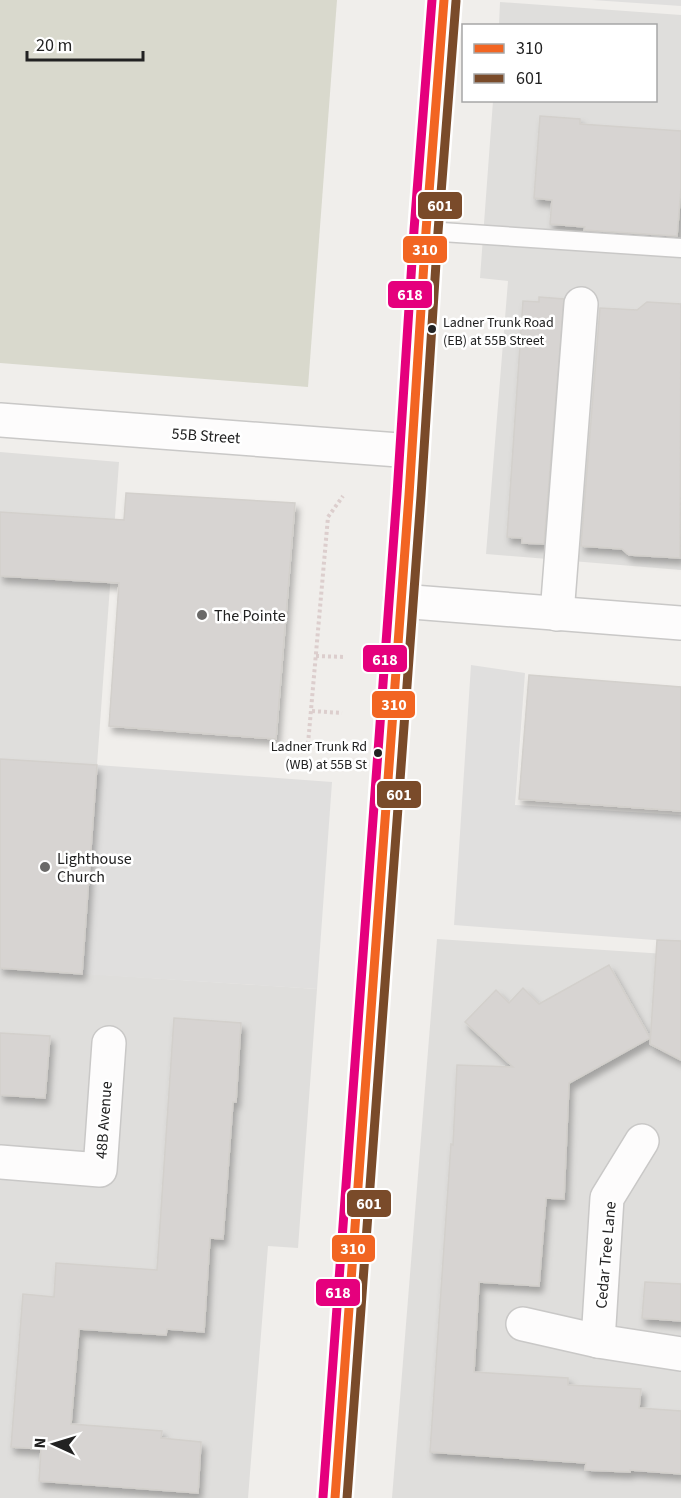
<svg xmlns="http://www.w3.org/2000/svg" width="681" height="1498" font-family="'Source Sans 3',sans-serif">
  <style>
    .residential { fill: #dfdedc }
    .construction { fill: #d9d9cd }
    .parking { fill: #e0dfde }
    .building { fill: #d7d4d2; stroke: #d3d0cc; stroke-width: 1.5; filter: url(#shadow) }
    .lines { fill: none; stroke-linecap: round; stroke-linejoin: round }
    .service-casing { stroke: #c9c8c7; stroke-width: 21 }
    .minor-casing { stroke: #c9c8c7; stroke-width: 36 }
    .secondary-casing { stroke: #999a82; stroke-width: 36 }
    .path { stroke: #dccecd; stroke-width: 4; stroke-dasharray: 3 3; stroke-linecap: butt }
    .service { stroke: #fdfcfc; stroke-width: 18 }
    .minor { stroke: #fdfcfc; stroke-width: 33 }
    .secondary { stroke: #f4f4ed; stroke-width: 33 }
    .bus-1-casing { stroke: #fff; stroke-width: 14 }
    .bus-2-casing { stroke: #fff; stroke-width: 14 }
    .bus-3-casing { stroke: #fff; stroke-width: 14 }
    .bus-1 { stroke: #f26522; stroke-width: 9 }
    .bus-2 { stroke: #7a4b2a; stroke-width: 9 }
    .bus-3 { stroke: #e5007d; stroke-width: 9 }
    .bus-dot { fill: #222; stroke: #fff; stroke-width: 2 }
    .poi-dot { fill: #6a6968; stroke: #fff; stroke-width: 2 }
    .labels { text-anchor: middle; stroke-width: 5; stroke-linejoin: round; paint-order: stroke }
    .bus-label { font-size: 14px; fill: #222; stroke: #fff; text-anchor: start }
    .street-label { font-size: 16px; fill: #222; stroke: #fff }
    .poi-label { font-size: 16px; fill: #222; stroke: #fff; text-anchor: start }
    .line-badge { stroke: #fff; stroke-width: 2 }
    .badge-label { font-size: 16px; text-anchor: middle; font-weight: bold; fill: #fff }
  </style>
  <defs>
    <filter id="shadow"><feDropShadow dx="3.5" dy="6" stdDeviation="3" flood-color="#0004"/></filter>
  </defs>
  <rect width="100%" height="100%" fill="#f0eeeb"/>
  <!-- residential -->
  <g class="residential">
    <path d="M500 2 681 15V570L486 554 508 281 480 278 493 101 656 100V26L499 25Z"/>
    <path d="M0 452 119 462 97 765 0 759Z"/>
    <path d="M437 939 681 955V1498H392Z"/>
    <path d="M0 968 317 989 298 1248 268 1246 248 1498H0Z"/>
  </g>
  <!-- construction -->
  <path class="construction" d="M0 0H337L308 387 0 363Z"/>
  <!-- parking -->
  <g class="parking">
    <path d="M592 0H681V6Z"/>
    <path d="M471 665 525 673 515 805 681 815V942L454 925Z"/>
    <path d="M97 765 332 782 317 989 82 974Z"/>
  </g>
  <!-- building -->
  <g class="building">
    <path d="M540 116 580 119V124L681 131V188L677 236 584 230 585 227 550 224 552 200 534 198Z"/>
    <path d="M539 297 564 299 544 544 522 543V538L507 537 523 301 539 302Z"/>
    <path d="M647 302 681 304 680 558 629 555 622 549 581 546 600 308 637 310Z"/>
    <path d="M126 493 295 503 276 739 109 726 119 583 0 576V512L124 520Z"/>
    <path d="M529 675 681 687V811L519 799Z"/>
    <path d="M0 759 97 765 82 974 0 968Z"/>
    <path d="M657 940 681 941V1060L650 1044Z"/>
    <path d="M609 965 650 1038 569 1083 564 1199 546 1198 539 1286 479 1282 474 1372 568 1378V1385L641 1389 639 1408 681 1411V1474L630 1470V1472L585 1470 586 1463 430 1452 451 1144 453 1145 457 1065 513 1067 465 1022 496 990 509 1003 523 988 539 1004Z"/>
    <path d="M174 1018 241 1023 236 1102H233L223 1239 210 1238 204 1332 167 1329 166 1335 79 1329 71 1424 162 1431 161 1438 201 1442 198 1493 39 1481 41 1449 11 1447 23 1294 54 1297 56 1263 157 1270Z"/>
    <path d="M0 1033 50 1036 45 1098 0 1095Z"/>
    <path d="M645 1282 681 1284V1321L642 1318Z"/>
  </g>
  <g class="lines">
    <!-- service casing -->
    <g class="service-casing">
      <path id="service" d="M426 231 681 248"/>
    </g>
    <!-- minor casing -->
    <g class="minor-casing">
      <g id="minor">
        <path d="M0 420 412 451"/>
        <path d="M400 601 681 623"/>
        <path d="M557 614 581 304"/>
        <path d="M0 1162 100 1170 109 1043"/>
        <path d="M523 1324 598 1341 681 1354"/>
        <path d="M598 1341 607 1198 642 1141"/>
      </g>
    </g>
    <!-- secondary casing -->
    <g class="secondary-casing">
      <path id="secondary" d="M335 1498 409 495 426 231 444 0"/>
    </g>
    <!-- path -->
    <g class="path">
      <path d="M316 656 346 657"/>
      <path d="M312 711 342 713"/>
      <path d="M308 744 328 517 343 496"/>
    </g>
    <!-- service -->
    <use href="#service" class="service"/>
    <!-- minor -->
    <use href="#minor" class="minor"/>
    <!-- secondary -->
    <use href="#secondary" class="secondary"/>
    <!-- bus-1 casing -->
    <g class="bus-1-casing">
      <path id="bus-1" d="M335 1498 409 495 426 231 444 0"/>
    </g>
    <!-- bus-2 casing -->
    <g class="bus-2-casing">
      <path id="bus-2" d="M347 1498 421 496 438 232 456 1"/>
    </g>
    <!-- bus-3 casing -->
    <g class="bus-3-casing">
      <path id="bus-3" d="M323 1497 397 494 414 230 432 0"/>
    </g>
    <!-- bus-1 -->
    <use href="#bus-1" class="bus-1"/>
    <!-- bus-2 -->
    <use href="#bus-2" class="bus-2"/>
    <!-- bus-3 -->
    <use href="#bus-3" class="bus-3"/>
  </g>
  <!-- markers -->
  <g class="bus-dot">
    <circle cx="432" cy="329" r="5"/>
    <circle cx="378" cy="753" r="5"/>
  </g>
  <g class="poi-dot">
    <circle cx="202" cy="615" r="6"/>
    <circle cx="45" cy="867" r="6"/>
  </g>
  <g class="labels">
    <!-- bus labels -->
    <g class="bus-label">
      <text x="443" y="327">Ladner Trunk Road<tspan x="443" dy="18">(EB) at 55B Street</tspan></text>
      <text x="367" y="751" text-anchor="end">Ladner Trunk Rd<tspan x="367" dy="18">(WB) at 55B St</tspan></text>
    </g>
    <!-- street labels -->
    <g class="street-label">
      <text transform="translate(206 435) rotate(4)" y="6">55B Street</text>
      <text transform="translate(103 1120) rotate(-86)" y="6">48B Avenue</text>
      <text transform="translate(605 1255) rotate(-85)" y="6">Cedar Tree Lane</text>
    </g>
    <!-- poi labels -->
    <g class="poi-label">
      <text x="214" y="621">The Pointe</text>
      <text x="57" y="864">Lighthouse<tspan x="57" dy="18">Church</tspan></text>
    </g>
  </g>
  <g class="line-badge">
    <rect x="417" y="191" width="46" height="29" rx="6" fill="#7a4b2a"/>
    <rect x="402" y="235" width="46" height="29" rx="6" fill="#f26522"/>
    <rect x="387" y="280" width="46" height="29" rx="6" fill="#e5007d"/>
    <rect x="362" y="644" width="46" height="29" rx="6" fill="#e5007d"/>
    <rect x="371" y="690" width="45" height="29" rx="6" fill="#f26522"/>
    <rect x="376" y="780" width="46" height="29" rx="6" fill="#7a4b2a"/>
    <rect x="346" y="1189" width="46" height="29" rx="6" fill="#7a4b2a"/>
    <rect x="331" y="1234" width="45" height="29" rx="6" fill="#f26522"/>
    <rect x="315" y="1278" width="46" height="29" rx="6" fill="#e5007d"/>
  </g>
  <g class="badge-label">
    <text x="440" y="211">601</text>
    <text x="425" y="255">310</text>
    <text x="410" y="300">618</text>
    <text x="385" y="665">618</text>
    <text x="394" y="710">310</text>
    <text x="399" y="800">601</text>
    <text x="369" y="1209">601</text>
    <text x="353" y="1254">310</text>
    <text x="338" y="1298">618</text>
  </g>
  <!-- legend -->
  <rect x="462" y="24" width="195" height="78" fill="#ffffff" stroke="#a7a7a7" stroke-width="1.5"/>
  <rect x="474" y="44" width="30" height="9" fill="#f26522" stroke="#a7a7a7" stroke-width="1.5"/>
  <text x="516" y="54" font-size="18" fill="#222222">310</text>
  <rect x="474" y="74" width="30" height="9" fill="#7a4b2a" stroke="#a7a7a7" stroke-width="1.5"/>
  <text x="516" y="84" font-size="18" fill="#222222">601</text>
  <!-- north arrow -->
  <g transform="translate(54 1444) rotate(274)" stroke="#ffffff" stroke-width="4.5" paint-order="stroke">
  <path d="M0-4.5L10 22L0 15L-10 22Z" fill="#222222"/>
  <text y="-9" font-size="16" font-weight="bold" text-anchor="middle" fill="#222222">N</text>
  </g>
  <!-- scale -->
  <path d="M27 51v9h116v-9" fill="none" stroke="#222222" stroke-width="3"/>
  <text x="36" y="51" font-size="18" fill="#222222" stroke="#ffffff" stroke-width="4.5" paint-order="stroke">20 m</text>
</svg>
